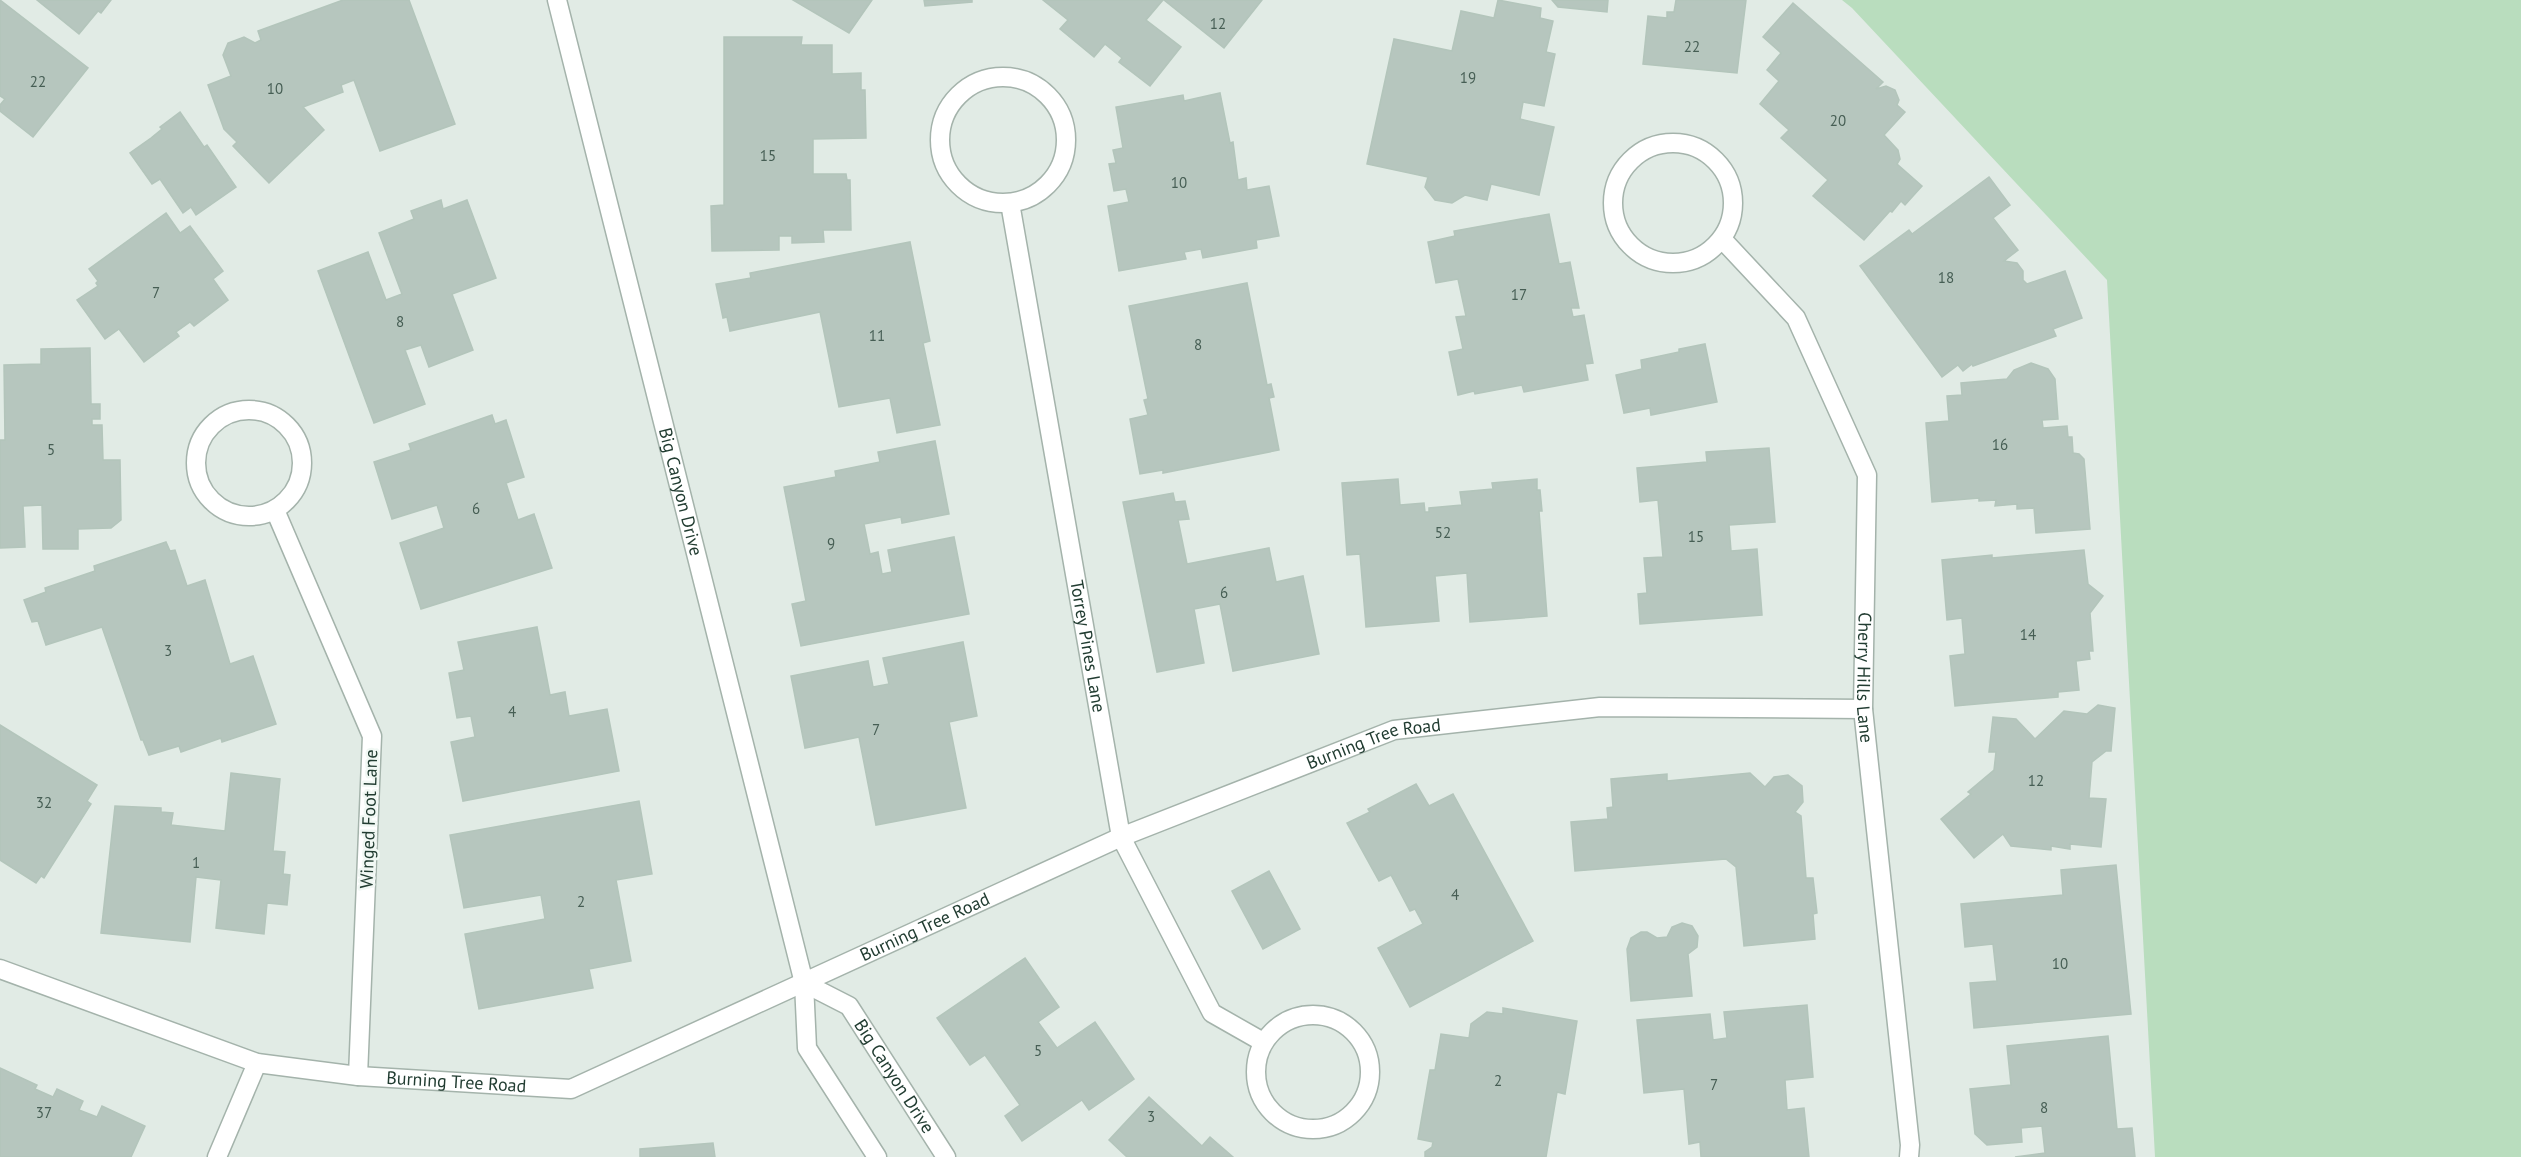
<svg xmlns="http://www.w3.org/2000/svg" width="2521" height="1157" font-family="'PT Sans',sans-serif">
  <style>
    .green { fill: #b9ddbe }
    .building { fill: #b6c6be; stroke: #b3c5bb; stroke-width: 1.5 }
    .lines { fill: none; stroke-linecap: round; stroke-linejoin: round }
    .minor-casing { stroke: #a4b3ab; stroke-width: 21 }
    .tertiary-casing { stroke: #a4b3ab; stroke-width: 21 }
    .minor { stroke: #fff; stroke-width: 18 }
    .tertiary { stroke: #fff; stroke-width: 18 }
    .labels { text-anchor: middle; stroke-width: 5; stroke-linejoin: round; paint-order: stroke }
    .number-label { font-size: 15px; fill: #465e54 }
    .street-label { font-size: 18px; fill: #213c31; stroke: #f1f8f4 }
  </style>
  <rect width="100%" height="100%" fill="#e1ebe5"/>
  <!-- green -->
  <path class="green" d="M1842 0H2521V1157H2155L2107 280 1852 8Z"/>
  <!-- building -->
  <g class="building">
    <path d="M0 0 88 68 33 137 0 111V105L5 99 0 96Z"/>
    <path d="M37 0H111L101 13 98 11 79 34Z"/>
    <path d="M343 0H409L455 124 380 151 354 80 341 85 343 92 303 107 324 130 269 183 233 146 237 142 224 129 208 85 231 76 223 55 228 43 244 37 255 43 261 40 258 31Z"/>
    <path d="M793 0H872L849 33Z"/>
    <path d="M924 0H972V2L925 6Z"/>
    <path d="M1043 0H1163L1146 20 1181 47 1150 86 1119 62 1122 58 1105 44 1094 57 1060 29 1068 20Z"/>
    <path d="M1164 0H1262L1224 48Z"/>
    <path d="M1498 0 1541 8 1540 18 1553 21 1546 52 1555 54 1544 106 1523 102 1520 119 1554 127 1539 195 1491 184 1487 200 1465 195 1452 203 1435 200 1425 187 1428 177 1367 164 1394 39 1452 51 1461 11 1494 18Z"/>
    <path d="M1552 0H1608L1607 12 1558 7Z"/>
    <path d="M1676 0H1746L1737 73 1643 64 1648 16 1667 18V12H1674Z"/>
    <path d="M1793 3 1883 82 1876 89 1886 86 1895 90 1899 100 1897 105 1905 112 1884 135 1898 150 1900 159 1897 164 1922 186 1905 205 1901 201 1892 212 1890 211 1864 240 1813 196 1828 180 1781 138 1789 130 1760 104 1779 81 1767 70 1781 53 1763 37Z"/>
    <path d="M724 37H802L801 45H832V74L861 73V90H865L866 138 813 139V174H846L847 180H850L851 230H823L824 242 792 243V236H779V250L712 251 711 206 724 205Z"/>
    <path d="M1220 93 1230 143 1233 142 1238 180 1246 178 1247 190 1269 186 1279 236 1256 240 1257 248 1203 258 1201 249 1184 252 1186 259 1119 271 1108 206 1129 202 1126 189 1114 191 1109 164 1116 163 1113 150 1123 148 1116 107 1183 95 1184 101Z"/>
    <path d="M180 112 204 147 207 145 236 187 196 215 191 207 183 213 160 179 152 184 130 153 151 138 162 129 160 127Z"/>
    <path d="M1989 177 2010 205 1993 218 2018 250 2004 261 2017 263 2023 271V280L2027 284 2065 271 2082 318 2053 329 2056 336 1973 366 1972 364 1963 371 1958 365 1942 377 1860 266 1909 230 1912 234Z"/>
    <path d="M441 200 443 209 467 200 496 278 452 294 473 350 429 367 421 345 405 350 425 404 374 423 318 271 368 252 386 300 402 294 379 233 414 219 411 211Z"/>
    <path d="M166 213 180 233 190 226 223 271 213 279 228 300 194 326 190 322 176 332 179 336 144 362 119 329 105 339 77 300 98 286 96 283 98 281 89 269Z"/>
    <path d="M1549 214 1559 264 1570 262 1579 308H1571L1573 317 1584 315 1593 363 1585 364 1588 380 1524 392 1522 385 1475 394 1474 391 1458 395 1449 352 1463 349 1456 317 1466 316 1458 279 1436 283 1428 242 1455 236 1454 231Z"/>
    <path d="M910 242 930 341 923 343 940 425 897 433 890 398 839 407 820 312 730 331 727 317 723 318 716 284 751 278 750 273Z"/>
    <path d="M1247 283 1267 385 1271 384 1274 397 1269 398 1279 450 1163 473V470L1140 474 1130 419 1148 415 1144 400 1148 399 1129 306Z"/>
    <path d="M1705 344 1717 402 1651 415 1650 408 1624 413 1616 375 1642 369 1641 360 1679 352V349Z"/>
    <path d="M90 348 91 404H100V419H92V425H102L103 460H120L121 520 111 528 78 529V549H43L42 505 23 506 25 547 0 548V440H5L4 365 41 364V349Z"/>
    <path d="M2031 363 2048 369 2055 379 2058 419 2042 420 2043 428 2067 426 2068 437H2072L2073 453 2079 454 2084 459 2090 529 2036 533 2034 508 2017 509V504L1995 506 1996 500 1979 501V498L1932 502 1926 423 1949 421 1947 396 1962 395 1961 383 2007 379 2014 370Z"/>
    <path d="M492 415 495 424 506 420 524 477 506 483 518 520 534 514 552 568 421 609 400 543 444 528 437 505 392 519 374 462 411 450 409 444Z"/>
    <path d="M935 441 949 514 902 523 901 517 864 524 870 554 878 552 882 574 892 572 888 550 954 537 969 614 801 646 792 604 806 601 784 487 836 477 835 471 880 462 878 452Z"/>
    <path d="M1769 448 1775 522 1729 525 1731 551 1757 549 1762 615 1640 624 1638 594 1647 593 1644 558 1663 557 1658 500 1640 502 1637 468 1707 462 1706 452Z"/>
    <path d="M1398 479 1400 505 1424 503 1425 512H1429V508L1462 505 1460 492 1493 489 1492 483 1537 479V490H1540L1542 511H1539L1547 616 1470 622 1467 573 1435 576 1439 621 1366 627 1360 554 1347 555 1342 483Z"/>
    <path d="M1173 493 1175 502 1185 501 1189 519 1178 520 1187 564 1269 548 1276 582 1303 576 1319 654 1233 671 1220 604 1194 609 1204 663 1157 672 1123 502Z"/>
    <path d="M166 542 170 551 175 550 187 586 205 580 230 664 253 656 276 724 222 742 221 738 181 752 179 746 149 755 143 740H141L102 627 46 645 38 621 32 622 24 600 46 592 45 588 95 571 94 566Z"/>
    <path d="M2084 550 2088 584 2103 596 2090 613 2093 651H2089L2090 659 2076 661 2079 690 2058 692V697L1955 706 1950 656 1965 654 1962 618 1947 620 1942 560 1992 555V558Z"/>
    <path d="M537 627 550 695 565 692 569 716 607 709 619 771 463 801 451 742 475 737 471 716 457 718 449 673 464 670 458 642Z"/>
    <path d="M963 642 977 716 949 722 966 808 876 825 859 737 805 748 791 676 868 661 873 687 889 684 883 658Z"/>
    <path d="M2098 705 2115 708 2111 751H2106L2092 762 2089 798 2106 799 2101 847 2070 844V849L2051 846V850L2011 846 2003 834 1974 858 1941 819 1971 794 1968 792 1994 770 1996 752H1989L1993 717 2016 719 2035 739 2064 711 2087 714Z"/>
    <path d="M0 725 97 785 87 801 91 804 44 878 41 876 36 883 0 860Z"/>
    <path d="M231 773 280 779 273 851 285 852 283 874 290 875 287 905 267 903 264 934 216 928 221 880 196 877 190 942 101 933 115 806 161 808V812L173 813 171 825 225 831Z"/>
    <path d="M1750 773 1765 787 1774 777 1788 775 1802 786 1803 802 1795 812 1801 816 1806 878H1813L1817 913 1813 914 1815 939 1744 946 1736 867 1726 859 1575 871 1571 822 1608 819 1607 808 1613 807 1611 779 1667 774V781Z"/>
    <path d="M1416 784 1429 806 1453 794 1533 941 1410 1007 1378 948 1423 924 1415 909 1410 911 1391 875 1379 881 1347 823 1370 812 1368 809Z"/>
    <path d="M639 801 652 874 616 880 631 961 589 969 593 988 479 1009 465 934 545 919 541 895 464 908 450 835Z"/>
    <path d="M2116 865 2131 1014 1974 1028 1970 983 1997 981 1993 944 1965 947 1961 904 2063 895 2061 870Z"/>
    <path d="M1269 871 1300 929 1263 949 1232 891Z"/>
    <path d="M1682 923 1692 926 1698 936 1697 947 1688 954 1692 996 1631 1001 1627 949 1631 938 1641 932H1647L1657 938 1667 937 1672 927Z"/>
    <path d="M1025 958 1059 1007 1038 1022 1057 1048 1095 1022 1134 1079 1089 1110 1082 1100 1022 1141 1005 1116 1020 1105 985 1055 970 1065 937 1018Z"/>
    <path d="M1807 1005 1813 1077 1785 1080 1787 1110 1804 1108 1809 1157H1701L1700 1142 1689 1144 1684 1089 1644 1093 1637 1020 1710 1014 1713 1040 1727 1038 1724 1012Z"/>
    <path d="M1503 1008 1577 1021 1565 1094 1557 1092 1546 1157H1425V1152L1432 1147 1433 1142 1418 1139 1430 1070H1435L1441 1034 1469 1038 1471 1024 1487 1012 1503 1014Z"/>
    <path d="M2108 1036 2117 1129 2132 1128 2135 1157H2015L2045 1153 2042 1126 2021 1128 2022 1142 1987 1145 1975 1134 1970 1089 2011 1085 2007 1046Z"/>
    <path d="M0 1068 37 1085 35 1089 53 1097 57 1089 83 1101 79 1110 97 1117 102 1106 145 1126 131 1157H0Z"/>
    <path d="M1149 1097 1202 1146 1210 1137 1233 1157H1127L1109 1140Z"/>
    <path d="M713 1143 715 1157H640V1149Z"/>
  </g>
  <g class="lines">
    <!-- minor casing -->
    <g class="minor-casing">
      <g id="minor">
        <circle cx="1003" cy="140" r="63"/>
        <circle cx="1673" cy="203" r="60"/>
        <path id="s1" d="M1010 203 1121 837 1212 1013 1263 1042"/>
        <path id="s2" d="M1722 239 1796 318 1867 475 1863 709 1910 1145 1909 1157"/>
        <circle cx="249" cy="463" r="53"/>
        <path d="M275 510 372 736 358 1076"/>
        <path id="s3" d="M0 969 257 1063 358 1076 571 1089 1121 837 1394 730 1600 707 1863 709"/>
        <circle cx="1313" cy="1072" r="57"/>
        <path d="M217 1157 257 1063"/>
      </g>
    </g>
    <!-- tertiary casing -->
    <g class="tertiary-casing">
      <g id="tertiary">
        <path id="s4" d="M557 0 804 983 807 1048 877 1157"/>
        <path id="s5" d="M804 983 849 1006 946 1157"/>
      </g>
    </g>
    <!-- minor -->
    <use href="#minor" class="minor"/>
    <!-- tertiary -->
    <use href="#tertiary" class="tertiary"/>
  </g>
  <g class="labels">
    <!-- number labels -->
    <g class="number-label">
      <text x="1218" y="29">12</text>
      <text x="1692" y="52">22</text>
      <text x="1468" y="83">19</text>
      <text x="38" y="87">22</text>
      <text x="275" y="94">10</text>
      <text x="1838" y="126">20</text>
      <text x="768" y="161">15</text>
      <text x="1179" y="188">10</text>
      <text x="1946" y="283">18</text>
      <text x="156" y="298">7</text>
      <text x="1519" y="300">17</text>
      <text x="400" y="327">8</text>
      <text x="877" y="341">11</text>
      <text x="1198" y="350">8</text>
      <text x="2000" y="450">16</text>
      <text x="51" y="455">5</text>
      <text x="476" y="514">6</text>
      <text x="1443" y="538">52</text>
      <text x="1696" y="542">15</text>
      <text x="831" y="549">9</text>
      <text x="1224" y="598">6</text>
      <text x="2028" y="640">14</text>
      <text x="168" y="656">3</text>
      <text x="512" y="717">4</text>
      <text x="876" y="735">7</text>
      <text x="2036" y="786">12</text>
      <text x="44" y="808">32</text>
      <text x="196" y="868">1</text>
      <text x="1455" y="900">4</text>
      <text x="581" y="907">2</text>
      <text x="2060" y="969">10</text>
      <text x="1038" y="1056">5</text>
      <text x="1498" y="1086">2</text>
      <text x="1714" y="1090">7</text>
      <text x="2044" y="1113">8</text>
      <text x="44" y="1118">37</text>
      <text x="1151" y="1122">3</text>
    </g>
    <!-- street labels -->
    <g class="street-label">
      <text dy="6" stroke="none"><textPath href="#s4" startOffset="507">Big Canyon Drive</textPath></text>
      <text dy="6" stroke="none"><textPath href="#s1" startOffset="450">Torrey Pines Lane</textPath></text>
      <text dy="6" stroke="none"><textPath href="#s2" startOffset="483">Cherry Hills Lane</textPath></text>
      <text dy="6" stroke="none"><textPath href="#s3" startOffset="1464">Burning Tree Road</textPath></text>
      <text transform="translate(369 819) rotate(-88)" y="6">Winged Foot Lane</text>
      <text dy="6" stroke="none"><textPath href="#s3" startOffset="978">Burning Tree Road</textPath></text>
      <text dy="6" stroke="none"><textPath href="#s5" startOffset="134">Big Canyon Drive</textPath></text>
      <text dy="6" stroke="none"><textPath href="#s3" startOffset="474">Burning Tree Road</textPath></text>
    </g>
  </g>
</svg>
